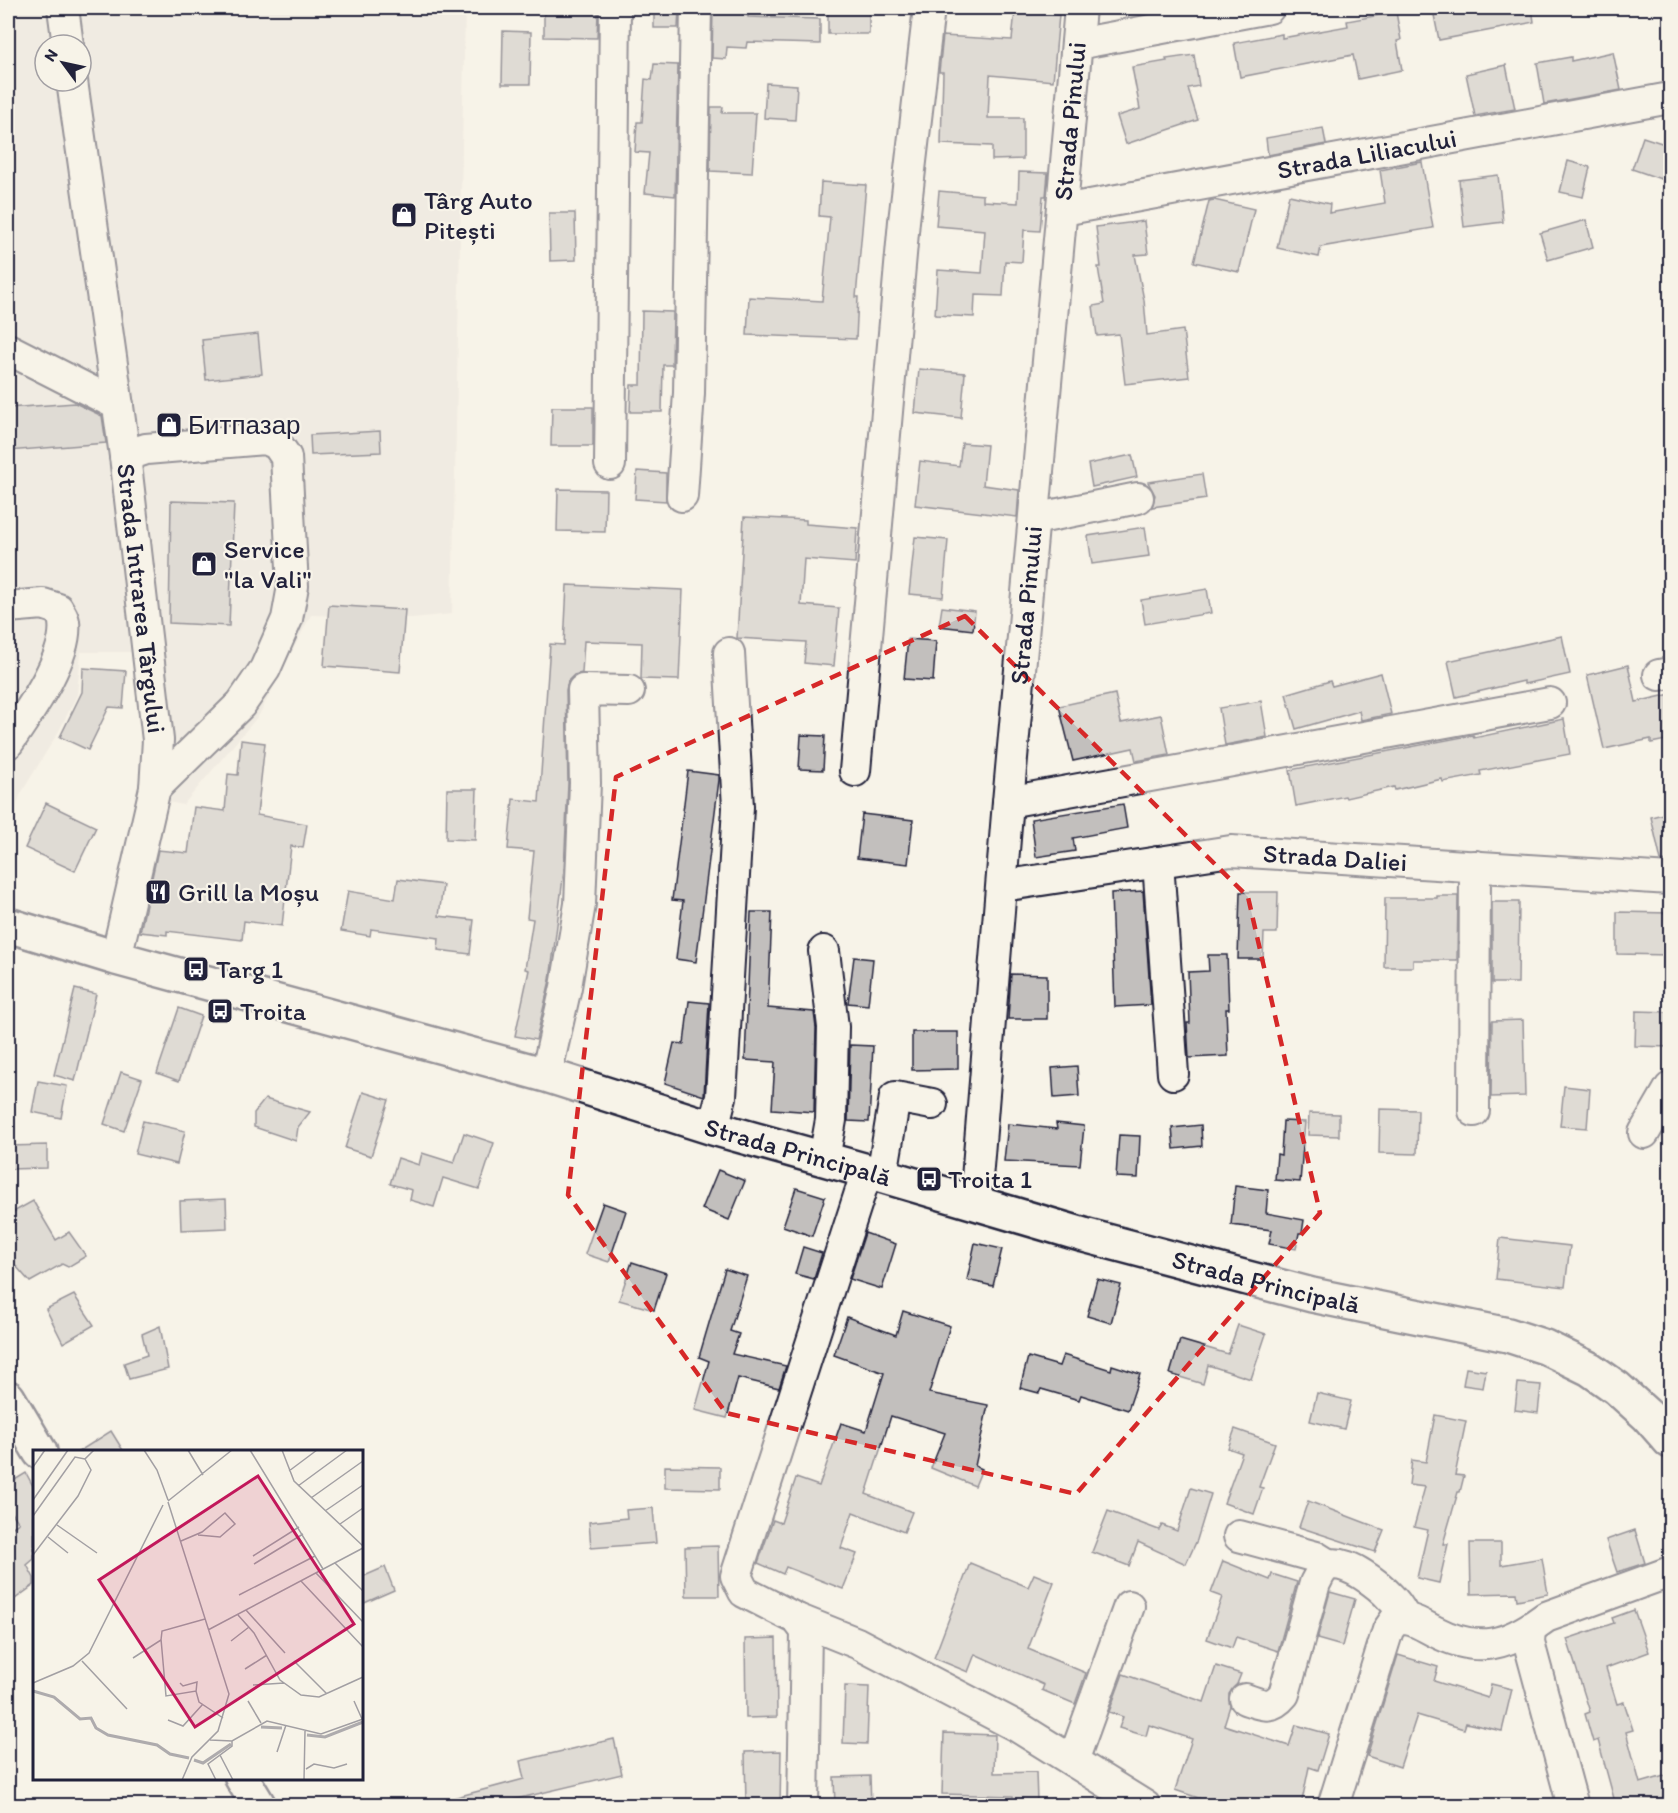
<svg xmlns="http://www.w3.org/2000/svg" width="1678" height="1813" font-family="Itim,sans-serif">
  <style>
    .built { fill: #e7e3db; fill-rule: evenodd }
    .building { fill: #c2bfbd; stroke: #22223b; stroke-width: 1.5 }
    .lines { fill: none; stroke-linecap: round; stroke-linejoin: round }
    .minor-casing { stroke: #22223b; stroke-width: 34 }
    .major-casing { stroke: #22223b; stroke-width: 38 }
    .minor { stroke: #f7f3e8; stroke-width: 30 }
    .major { stroke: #f7f3e8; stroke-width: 33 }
    .marked { fill: none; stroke: #d62828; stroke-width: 4.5; stroke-dasharray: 12 8; stroke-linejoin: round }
    .labels { text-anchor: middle; stroke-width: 4.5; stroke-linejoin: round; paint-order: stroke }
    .street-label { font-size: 26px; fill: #22223b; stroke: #f7f3e8 }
    .poi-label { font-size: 26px; fill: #22223b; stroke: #f7f3e8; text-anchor: start }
    .inset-river { fill: none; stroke: #aeabad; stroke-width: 3 }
    .inset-road { fill: none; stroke: #a29fa3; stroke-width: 1.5 }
    .view { fill: #c2185b; fill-opacity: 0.15; stroke: #c2185b; stroke-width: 3 }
    .inset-edge { fill: none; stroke: #22223b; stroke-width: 3 }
  </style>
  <rect width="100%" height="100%" fill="#f7f3e8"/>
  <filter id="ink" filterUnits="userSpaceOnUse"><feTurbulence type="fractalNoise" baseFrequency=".0167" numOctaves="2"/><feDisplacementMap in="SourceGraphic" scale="12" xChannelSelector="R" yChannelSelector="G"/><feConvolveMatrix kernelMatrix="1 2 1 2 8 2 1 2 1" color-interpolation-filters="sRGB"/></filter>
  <g filter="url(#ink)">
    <!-- built -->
    <path class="built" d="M8 8H465L452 614 412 618 311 615 259 715 183 805 139 796 149 725 138 652H81L77 695 59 731 20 795 8 838ZM45 45H81V81H45Z"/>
    <!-- building -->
    <g class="building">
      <path d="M654 8H679L678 28H654Z"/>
      <path d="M713 8 748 10V17L820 19V44L747 42 746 48 727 47 726 59 712 58Z"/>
      <rect x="828" y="8" width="41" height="26"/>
      <path d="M1472 8H1532L1534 22 1439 40 1434 15Z"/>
      <path d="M1015 11 1059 15 1053 81 990 75 988 118H1023V159L992 160V146L941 144 943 72H939L943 36 1012 40Z"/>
      <path d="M544 12 598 13 597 38 544 37Z"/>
      <path d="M1396 12 1401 40 1397 41 1402 70 1358 79 1353 55 1240 77 1234 43 1282 34V38L1348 26 1347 21Z"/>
      <path d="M503 31 531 32 530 84H502Z"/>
      <path d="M1613 52 1621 90 1544 104 1537 63 1571 57V61Z"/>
      <path d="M1194 55 1199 86 1188 88 1198 120 1126 144 1117 116 1140 109 1132 67 1167 61 1166 59Z"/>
      <path d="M654 64 678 65 675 196 645 193 649 153 635 152 637 122H642L645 79 652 80Z"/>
      <path d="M1506 65 1515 109 1475 116 1466 74Z"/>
      <path d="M766 83 797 85 795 120 764 118Z"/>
      <path d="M711 107H723L722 113H756L752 173 710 171Z"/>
      <path d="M1323 128 1326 144 1268 155 1266 138Z"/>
      <path d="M1643 137 1671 146 1661 179 1632 169Z"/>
      <path d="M1568 161 1590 167 1583 197 1560 192Z"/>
      <path d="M1422 162 1433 228 1321 247 1319 257 1277 248 1289 195 1330 204 1329 213 1385 203 1380 170Z"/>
      <path d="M1019 172 1048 173 1046 196H1043L1040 231 1024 230 1022 262 1005 261 1003 296 975 295 974 317 935 315 938 270 982 273 985 230 936 226 939 191 983 195V201L1018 203Z"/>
      <path d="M1498 175 1503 222 1464 227 1459 180Z"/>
      <path d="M821 182 866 185 856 297H858L856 339 747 335 749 297 822 301 830 217 819 216Z"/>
      <path d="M1214 200 1254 209 1239 272 1194 262 1209 201Z"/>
      <path d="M549 213H575L576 260 550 261Z"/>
      <path d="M1586 220 1593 247 1548 260 1540 233Z"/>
      <path d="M1144 221 1148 254 1135 255 1144 300 1147 335 1183 330 1189 377 1125 384 1119 334 1097 336 1093 306 1104 304 1098 267H1101L1096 227Z"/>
      <path d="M642 311 673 312 672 365H663L662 412H630L631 385H641Z"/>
      <path d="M258 334 262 374 206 380 202 340Z"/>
      <path d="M919 369 965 373 961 418 915 413Z"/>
      <path d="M75 403 102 416 106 443 8 451V408Z"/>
      <path d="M552 407H593V446H551Z"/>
      <path d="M380 431 381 452 311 455 310 435Z"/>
      <path d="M962 443 987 445 983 485 1019 490 1017 517 915 505 920 461 959 466Z"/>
      <path d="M1132 455 1137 477 1092 487 1088 464Z"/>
      <path d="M637 471 666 473V501L635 499Z"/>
      <path d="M1202 474 1206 499 1152 507 1155 495 1148 482Z"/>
      <path d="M558 489 606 490 605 532 557 531Z"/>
      <path d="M171 501 234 503 229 626 169 623Z"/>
      <path d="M744 517 806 520V524L857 528 855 563 804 559 801 605 839 608 834 666 804 663 806 642 737 638Z"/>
      <path d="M1145 527 1149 556 1092 564 1088 536Z"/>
      <path d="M915 537 948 540 943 597 909 594Z"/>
      <path d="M567 585 683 590 679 680 641 679 642 643 584 641 582 673 574 675 568 681 566 690 568 783 564 870 550 980 536 1040 515 1036 529 970 525 969 533 919 527 918 534 851 508 849 513 799 539 802 550 644 564 645Z"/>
      <path d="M1207 589 1211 613 1145 624 1141 600Z"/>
      <path d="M329 605 405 610 400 672 324 666Z"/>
      <path d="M942 607 975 611 973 630 939 626Z"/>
      <path d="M1562 636 1570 674 1524 684V681L1456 697 1448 661Z"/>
      <path d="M908 639 936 641 933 681 904 679Z"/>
      <path d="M1628 665 1636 702 1671 694V739L1651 743V739L1604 749 1587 675Z"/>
      <path d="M83 668 126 671 123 708 109 707 88 750 60 737 82 692Z"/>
      <path d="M1381 673 1391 714 1361 720 1359 711 1296 729 1286 694 1330 681 1332 686Z"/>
      <path d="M1115 694 1121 723 1161 715 1169 755 1136 761 1133 748 1073 761 1059 706Z"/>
      <path d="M1261 701 1267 737 1225 745 1219 708Z"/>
      <path d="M1564 719 1570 754 1480 771 1481 775 1443 782 1442 779 1395 790 1394 787 1346 798 1345 796 1296 806 1290 770 1473 735 1474 738Z"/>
      <path d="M801 735 825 736 823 770 799 769Z"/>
      <path d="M241 740 265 743 257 815 307 824 303 848 291 846 282 926 244 921 242 940 167 931V935L140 932 158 850 188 853 194 807 225 811 228 774 238 775Z"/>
      <path d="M688 771 719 775V780L696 962 676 959 683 901 672 900Z"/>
      <path d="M447 789H477L475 840 446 839Z"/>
      <path d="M46 803 96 827 75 871 25 848Z"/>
      <path d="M1123 804 1127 828 1073 838 1075 851 1036 857 1031 819Z"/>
      <path d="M1671 812V862L1661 861 1651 817Z"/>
      <path d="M862 814 913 820 908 864 857 858Z"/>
      <path d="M398 879 443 885 439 916 474 920 470 954 438 950 439 938 371 929 370 936 341 931 348 891 395 899Z"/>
      <path d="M1143 891 1151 1005 1115 1007 1111 893Z"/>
      <path d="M1240 892H1278L1277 933H1264L1263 959H1238Z"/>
      <path d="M1437 896H1458L1457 960H1413V967H1384L1385 898H1437Z"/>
      <path d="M1492 902H1519L1518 983H1492Z"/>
      <path d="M751 912H772L768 1008 814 1012 816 1028 814 1112 772 1109 775 1062 745 1060Z"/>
      <path d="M1617 912 1671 913V955L1617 954Z"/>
      <path d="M1208 955H1227L1229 1009H1226L1228 1056 1189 1058 1187 1023H1190L1188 972 1209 971Z"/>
      <path d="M854 957 873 959 868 1005 848 1003Z"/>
      <path d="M1011 974 1047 975V1019H1008Z"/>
      <path d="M75 989 96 994 75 1081 54 1075Z"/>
      <path d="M689 1001 709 1003 704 1096 665 1083 674 1043 684 1044Z"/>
      <path d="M179 1008 201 1016 179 1081 157 1073Z"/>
      <path d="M1636 1011 1671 1012V1047L1635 1046Z"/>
      <path d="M1523 1020 1525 1096 1491 1097 1492 1021Z"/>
      <path d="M912 1032H958V1069L912 1070Z"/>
      <path d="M850 1045 873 1046 869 1122 848 1121Z"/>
      <path d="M1077 1066 1079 1096 1054 1098 1052 1068Z"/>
      <path d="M121 1072 142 1079 124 1131 104 1124Z"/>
      <path d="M38 1081 67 1086 61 1118 32 1112Z"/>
      <path d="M1564 1086 1590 1089 1587 1128 1560 1126Z"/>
      <path d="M363 1092 389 1100 371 1156 345 1148Z"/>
      <path d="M265 1099 310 1112 298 1127 296 1141 254 1127V1113Z"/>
      <path d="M1380 1109 1418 1110 1417 1154 1379 1153Z"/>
      <path d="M1309 1113 1339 1114V1136L1308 1135Z"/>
      <path d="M143 1121 185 1131 177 1164 135 1154Z"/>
      <path d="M1283 1121 1305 1122 1300 1182 1275 1180 1277 1154 1281 1155Z"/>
      <path d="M1056 1123 1084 1126 1080 1165 1004 1161 1008 1124 1057 1129Z"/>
      <path d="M1201 1125 1202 1146 1174 1149 1172 1128Z"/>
      <path d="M464 1133 494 1143 479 1189 443 1178 434 1207 410 1200 412 1190 390 1184 398 1158 419 1165 422 1153 454 1163Z"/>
      <path d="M1119 1135 1140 1136 1138 1178 1116 1177Z"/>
      <path d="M47 1145V1168L8 1169V1146Z"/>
      <path d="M718 1170 745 1181 729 1220 702 1209Z"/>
      <path d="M1235 1186 1268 1190 1266 1213 1304 1220 1302 1233H1299L1296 1249 1269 1244 1272 1230 1231 1225Z"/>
      <path d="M796 1188 825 1197 812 1236 783 1226Z"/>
      <path d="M226 1199 227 1228 181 1230 180 1201Z"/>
      <path d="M33 1201 56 1240 69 1232 86 1256 68 1267 62 1264 30 1282 8 1257V1215Z"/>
      <path d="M603 1203 626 1211 609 1262 585 1254Z"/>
      <path d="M865 1233 896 1244 882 1289 850 1279Z"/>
      <path d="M1500 1238 1570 1246 1565 1287 1496 1279Z"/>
      <path d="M975 1243 1002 1249 993 1286 967 1280Z"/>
      <path d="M803 1247 822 1253 814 1279 795 1274Z"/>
      <path d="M632 1262 666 1273 654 1310 619 1300Z"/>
      <path d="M725 1269 747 1276 730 1331 739 1334 732 1354 786 1366 779 1388 738 1378 727 1418 695 1410 709 1361 699 1357Z"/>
      <path d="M1097 1279 1121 1285 1111 1323 1087 1316Z"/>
      <path d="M74 1295 94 1325 63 1343 46 1309Z"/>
      <path d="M903 1311 950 1326 929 1393 988 1405 975 1466 982 1469 975 1486 931 1468 945 1433 891 1416 866 1494 912 1512 904 1532 853 1512 841 1548 857 1554 843 1589 786 1567 783 1574 758 1563 773 1520 781 1523 796 1478 819 1486 841 1423 866 1431 884 1373 834 1355 847 1317 896 1335Z"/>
      <path d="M1238 1325 1266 1334 1251 1379 1208 1365 1203 1384 1170 1374 1180 1340 1228 1354Z"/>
      <path d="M160 1326 168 1369 129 1379 124 1363 147 1355 142 1334Z"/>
      <path d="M1063 1355 1111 1370 1112 1365 1140 1374 1128 1410 1081 1395 1079 1400 1041 1389 1039 1393 1020 1388 1028 1357 1059 1366Z"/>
      <path d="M1466 1368 1486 1371 1483 1388 1463 1385Z"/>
      <path d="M1518 1383 1541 1385 1538 1413 1515 1410Z"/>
      <path d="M1317 1393 1351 1401 1344 1429 1310 1421Z"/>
      <path d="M1435 1415 1466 1421 1455 1475 1464 1476 1460 1492H1458L1443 1544H1448L1439 1583 1417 1578 1428 1530 1414 1527 1425 1487 1409 1485 1412 1460 1426 1462Z"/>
      <path d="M1235 1429 1275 1443 1259 1487 1263 1488 1254 1514 1224 1503 1242 1453 1228 1448Z"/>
      <path d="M111 1431 124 1452H78Z"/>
      <path d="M665 1466 720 1467V1489L665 1488Z"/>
      <path d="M26 1473 34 1488V1559L27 1565 34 1578V1585L8 1604V1530L19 1523 8 1507V1484Z"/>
      <path d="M1191 1488 1211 1494 1197 1540 1186 1564 1138 1542 1129 1566 1092 1552 1108 1511 1159 1530 1162 1525 1177 1531Z"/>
      <path d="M1308 1501 1384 1530 1375 1552 1299 1527Z"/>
      <path d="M653 1508 656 1543 591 1548 589 1522 627 1518 626 1510Z"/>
      <path d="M1635 1530 1645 1563 1617 1572 1606 1540Z"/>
      <path d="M1470 1543H1501V1565L1542 1558 1548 1594 1517 1600 1516 1593 1471 1594Z"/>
      <path d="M718 1546 719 1596H686L685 1547Z"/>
      <path d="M1223 1561 1270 1580 1272 1574 1297 1582 1278 1651 1236 1637 1232 1648 1207 1639 1222 1597 1211 1593Z"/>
      <path d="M970 1563 1028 1587 1034 1574 1054 1582 1028 1649 1086 1673 1075 1704 1042 1690 1044 1685 975 1654 968 1672 934 1658Z"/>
      <path d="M385 1567 394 1590 362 1604V1577Z"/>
      <path d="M1330 1592 1355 1599 1342 1646 1317 1639Z"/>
      <path d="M1634 1610 1649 1652 1606 1668 1617 1704 1624 1702 1633 1730 1626 1732 1640 1783 1671 1774V1795L1633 1806H1616L1598 1740 1593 1742 1585 1714 1590 1712 1567 1639 1614 1623 1612 1618Z"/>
      <path d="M776 1638 777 1717 746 1718 745 1639Z"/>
      <path d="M1398 1655 1438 1667 1434 1681 1488 1698 1491 1684 1512 1689 1502 1731 1466 1723 1464 1729 1417 1715 1400 1767 1367 1756Z"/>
      <path d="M1216 1666 1241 1674 1237 1684 1229 1694 1230 1706 1224 1725 1289 1746 1296 1725 1329 1734 1318 1770 1309 1767 1301 1806H1222L1175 1790 1192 1739 1149 1725 1146 1736 1119 1728 1123 1717 1109 1712 1123 1674 1204 1702Z"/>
      <path d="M845 1686 869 1687 867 1744 843 1743Z"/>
      <path d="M944 1733 995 1735 994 1773 1036 1772 1037 1802 1013 1803V1796L942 1794Z"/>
      <path d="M614 1739 622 1774 503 1802 504 1806H446L445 1800 524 1779 520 1761Z"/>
      <path d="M781 1751 780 1806H746L745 1752Z"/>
      <path d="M870 1776 871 1806H835L834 1777Z"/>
    </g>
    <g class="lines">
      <!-- minor casing -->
      <g class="minor-casing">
        <g id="minor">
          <path d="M63 8 68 45"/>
          <path d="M1077 44 1269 8"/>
          <path id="s1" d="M72 81 125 456 158 740 155 788 116 958"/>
          <path id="s2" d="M1063 210 1670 98"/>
          <path d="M8 349 118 405"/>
          <path d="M125 456 146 449 265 439 277 444 286 457 293 586 287 619 265 669 241 704 155 788"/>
          <path d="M610 464 615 8"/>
          <path d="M682 496 689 393 696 8"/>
          <path d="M1034 519 1138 498"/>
          <path d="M8 607 43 604 58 609C60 613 64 618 64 622 69 657 27 715 8 743"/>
          <path d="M1659 675 1670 673"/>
          <path d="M855 771 904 221 929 8"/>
          <path d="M1008 802 1550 703"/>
          <path d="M1158 862 1173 1074"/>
          <path id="s3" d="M1002 886 1231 851 1670 879"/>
          <path d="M824 951 833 1027 831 1120 824 1159"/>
          <path d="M546 1075 566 987 580 904 585 783 583 690 629 691"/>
          <path d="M1474 1111 1475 866"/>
          <path d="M713 1128 721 1097 738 807 729 653"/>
          <path d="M1644 1133 1670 1088"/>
          <path d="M882 1175 895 1097 932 1104"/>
          <path id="s4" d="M975 1203 1008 802 1080 8"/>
          <path d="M1239 1536 1316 1557 1329 1565"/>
          <path d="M797 1619 857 1643 1018 1727 1145 1806"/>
          <path d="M1530 1629 1529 1643 1573 1806"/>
          <path d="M1245 1699C1263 1705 1271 1710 1284 1694L1315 1583C1319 1576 1322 1567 1330 1565 1348 1560 1380 1586 1391 1598 1397 1603 1401 1611 1405 1618"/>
          <path d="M1073 1761 1129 1606"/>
          <path d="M803 1806 806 1631 797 1619 744 1592 736 1576 867 1171"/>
          <path d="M1333 1806 1388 1630 1395 1620C1410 1616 1420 1624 1434 1631 1478 1654 1507 1646 1546 1617L1670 1572"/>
        </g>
      </g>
      <!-- major casing -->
      <g class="major-casing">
        <g id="major">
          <path id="s5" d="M8 925 116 958 546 1075 713 1128 867 1171 1084 1235 1312 1295 1508 1335 1545 1347 1590 1369 1617 1388 1648 1416 1670 1441"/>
          <path d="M8 1398 40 1452"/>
          <path d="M242 1778 259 1806"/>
        </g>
      </g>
      <!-- minor -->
      <use href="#minor" class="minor"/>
      <!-- major -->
      <use href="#major" class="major"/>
    </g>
  </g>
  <!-- marked area -->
  <path d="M0 0H1678V1813H0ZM965 616 1248 897 1320 1213 1076 1494 726 1413 568 1195 616 777Z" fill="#f7f3e8" fill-opacity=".55" fill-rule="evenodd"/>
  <path class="marked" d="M965 616 1248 897 1320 1213 1076 1494 726 1413 568 1195 616 777Z"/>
  <!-- icons -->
  <defs>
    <g id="shop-square" transform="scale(1.35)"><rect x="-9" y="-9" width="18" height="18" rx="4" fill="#22223b" stroke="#f7f3e8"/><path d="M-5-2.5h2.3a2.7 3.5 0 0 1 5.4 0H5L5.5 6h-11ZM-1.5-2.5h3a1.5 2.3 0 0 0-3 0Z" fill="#fff"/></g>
    <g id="restaurant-square" transform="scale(1.35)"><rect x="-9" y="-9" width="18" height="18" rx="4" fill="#22223b" stroke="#f7f3e8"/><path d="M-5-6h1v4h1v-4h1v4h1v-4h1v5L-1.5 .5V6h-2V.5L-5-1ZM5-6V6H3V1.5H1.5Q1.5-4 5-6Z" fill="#fff"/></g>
    <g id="bus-square" transform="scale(1.35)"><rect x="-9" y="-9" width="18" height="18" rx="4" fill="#22223b" stroke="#f7f3e8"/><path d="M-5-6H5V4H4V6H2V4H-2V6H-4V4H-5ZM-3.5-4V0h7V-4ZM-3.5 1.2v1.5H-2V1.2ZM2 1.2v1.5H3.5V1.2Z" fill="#fff"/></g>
  </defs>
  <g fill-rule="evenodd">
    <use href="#shop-square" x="404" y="215"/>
    <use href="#shop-square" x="169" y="425"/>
    <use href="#shop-square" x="204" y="564"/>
    <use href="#restaurant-square" x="158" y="892"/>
    <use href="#bus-square" x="196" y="969"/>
    <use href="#bus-square" x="220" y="1011"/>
    <use href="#bus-square" x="929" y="1179"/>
  </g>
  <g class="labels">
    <!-- street labels -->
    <g class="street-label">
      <text dy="9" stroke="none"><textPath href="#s4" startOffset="1086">Strada Pinului</textPath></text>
      <text dy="9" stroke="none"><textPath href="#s2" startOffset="309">Strada Liliacului</textPath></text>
      <text dy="9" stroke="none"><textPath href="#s1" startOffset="522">Strada Intrarea Târgului</textPath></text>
      <text dy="9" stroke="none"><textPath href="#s4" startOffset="600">Strada Pinului</textPath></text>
      <text dy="9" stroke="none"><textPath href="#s3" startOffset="336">Strada Daliei</textPath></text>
      <text dy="9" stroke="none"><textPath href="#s5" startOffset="822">Strada Principală</textPath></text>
      <text dy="9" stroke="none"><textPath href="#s5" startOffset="1308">Strada Principală</textPath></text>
    </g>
    <!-- poi labels -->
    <g class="poi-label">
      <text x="424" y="209">Târg Auto<tspan x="424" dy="30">Pitești</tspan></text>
      <text x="188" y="434">Битпазар</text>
      <text x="224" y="558">Service<tspan x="224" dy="30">"la Vali"</tspan></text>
      <text x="178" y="901">Grill la Moșu</text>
      <text x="216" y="978">Targ 1</text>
      <text x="240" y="1020">Troita</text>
      <text x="948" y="1188">Troita 1</text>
    </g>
  </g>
  <!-- overview -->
  <g transform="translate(33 1450)">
    <rect width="330" height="330" fill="#f7f3e8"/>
    <path class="inset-river" d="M0 241 21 247 47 269 58 268 63 278 75 285 124 295 137 304 156 308M228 277 249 278M274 285 292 287 330 272M161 310 170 313 198 294"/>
    <path class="inset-road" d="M111 0 124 20 135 50M155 0 170 25M217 0 290 119M249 0 261 31 330 96M0 17 12 0M256 21 284 0M265 36 314 0M278 48 330 11M0 50 35 0M135 51 199 0M135 52 196 244 185 281 159 307 149 330M292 61 330 35M0 66 42 7 52 9M307 74 330 58M24 75 64 103M15 87 35 103M148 91 169 82 192 63 202 74 187 87 165 85M0 105 45 46 58 20 52 9 61 0M220 106 266 77M302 113 330 141M221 114 270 84M283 123 330 172M268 131 330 197M206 145 282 106M213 160 252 203M205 165 221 183 247 230 268 245 286 247 330 227M175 180 330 98M128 189 133 246 163 241 166 252 190 268M198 191 216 177M100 208 128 190 129 181 172 169M49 211 94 259M261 211 294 244M212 219 234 205M0 233 40 216 56 203 130 55M147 233 150 236 164 232 163 242M220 235 251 233M215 251 228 273M321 251 329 269M135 270 150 276 170 254M177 290 199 291 234 271 288 284 330 269M244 302 253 275M187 305 200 330M273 319 281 314 301 318 314 314M183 330 175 314 199 296V291M271 330 272 281"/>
    <path class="view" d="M225 26 321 174 162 277 66 130Z"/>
    <rect width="330" height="330" class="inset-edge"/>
  </g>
  <!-- margin -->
  <rect width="1678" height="1813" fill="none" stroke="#f7f3e8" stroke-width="30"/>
  <rect x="15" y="15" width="1648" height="1783" fill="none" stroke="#22223b" stroke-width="2" filter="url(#ink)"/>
  <!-- north arrow -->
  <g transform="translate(63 63) rotate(303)"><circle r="28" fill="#f7f3e8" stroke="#a29fa3" stroke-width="1.5"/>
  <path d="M0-4.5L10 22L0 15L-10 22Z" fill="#22223b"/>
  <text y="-9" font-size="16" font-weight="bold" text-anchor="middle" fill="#22223b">N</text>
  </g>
</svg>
